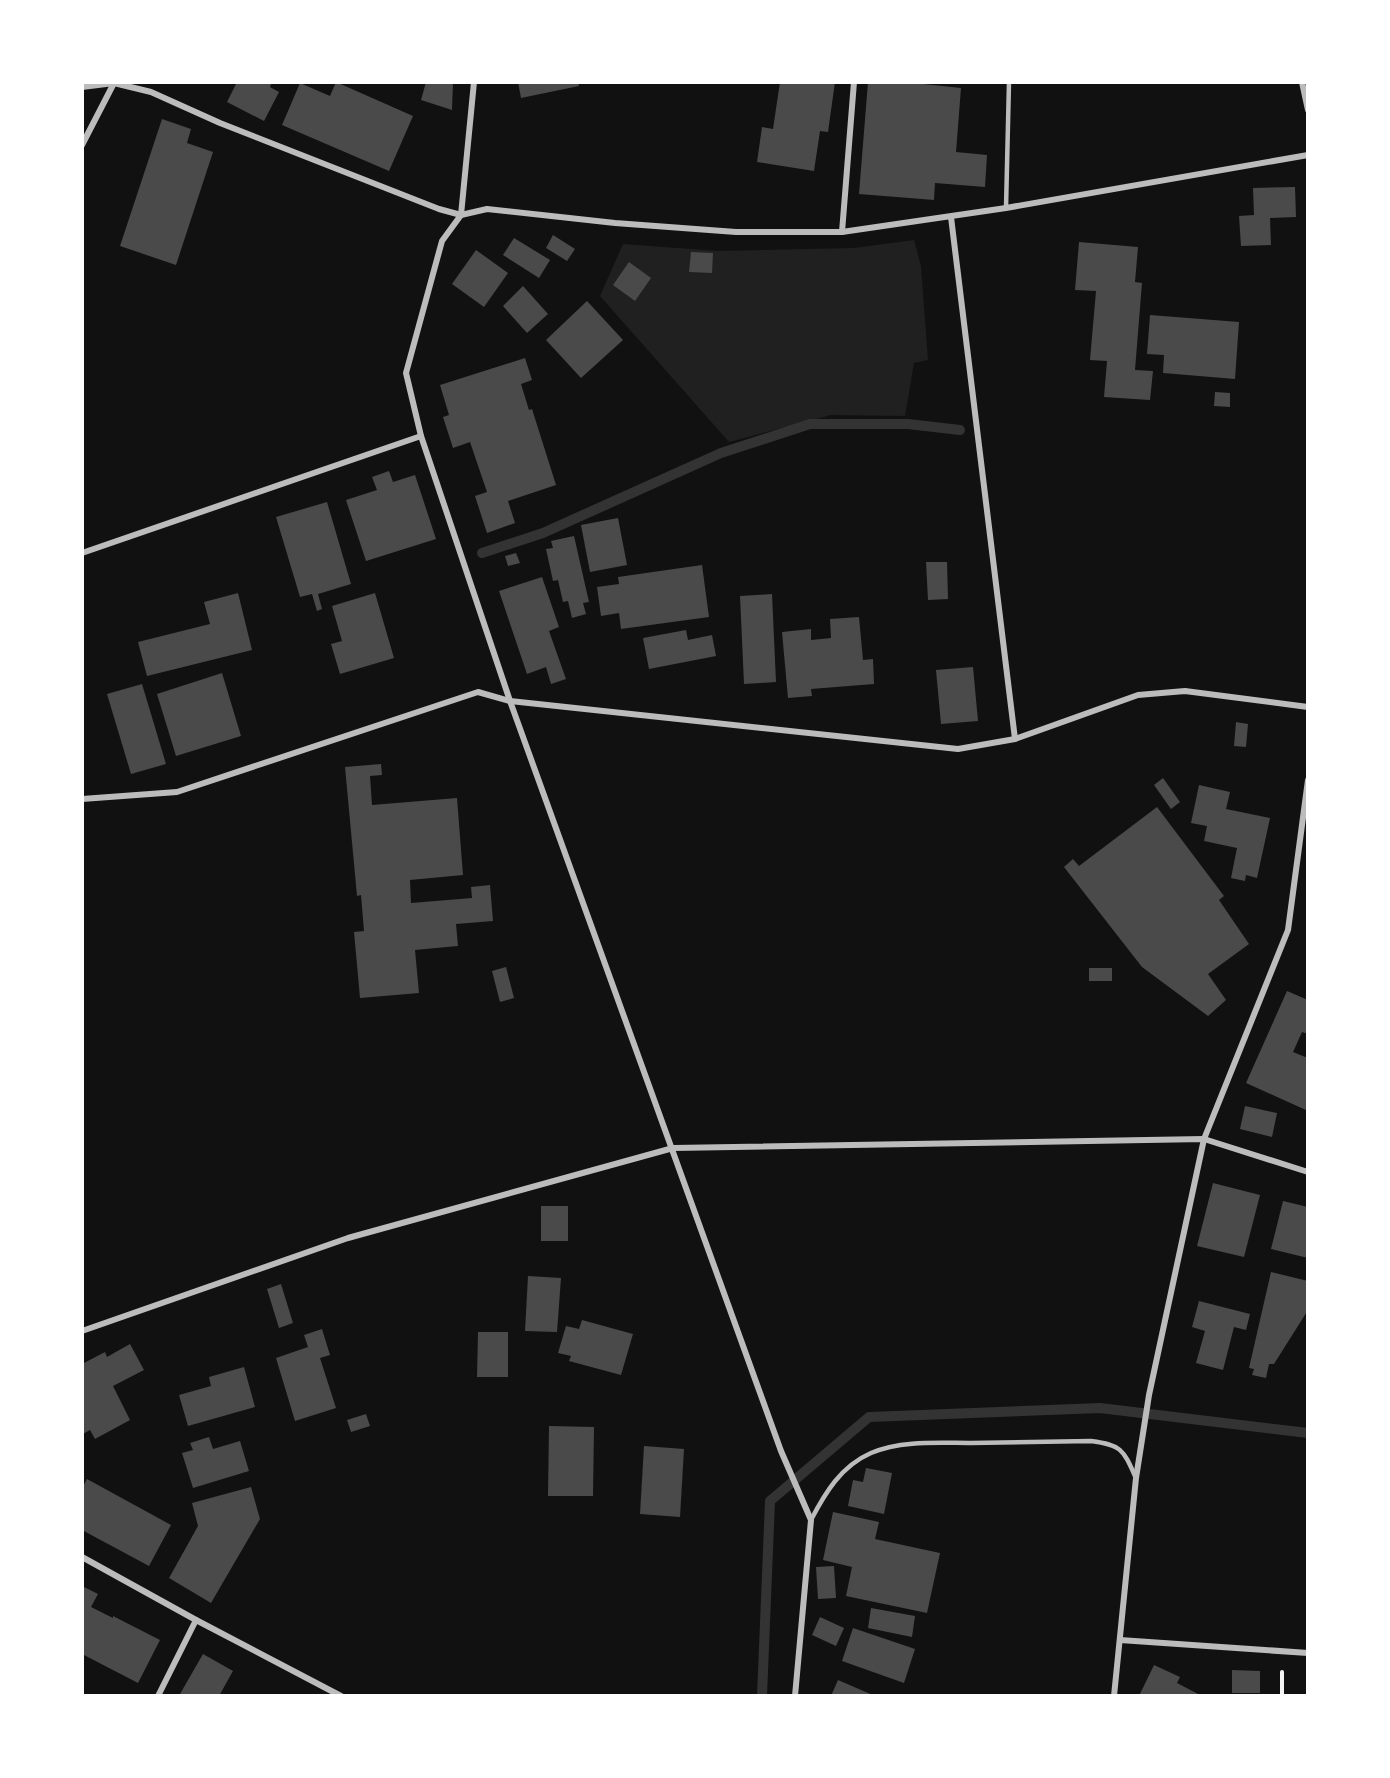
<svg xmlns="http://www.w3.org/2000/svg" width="1390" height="1778" font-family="'Fira Sans',sans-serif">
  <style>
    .green { fill: #202020 }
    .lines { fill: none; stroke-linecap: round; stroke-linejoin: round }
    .stream { stroke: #333; stroke-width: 10 }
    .building { fill: #4a4a4a }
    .path { stroke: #f5f5f5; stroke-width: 4 }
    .service { stroke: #bcbcbc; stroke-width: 4.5 }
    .minor { stroke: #bcbcbc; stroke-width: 6 }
  </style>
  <rect width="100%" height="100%" fill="#111"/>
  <!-- green -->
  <path class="green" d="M914 240 921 266 928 360 914 363 905 416 831 415 729 442 600 296 623 244 718 251 854 248Z"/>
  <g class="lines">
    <!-- stream -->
    <g class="stream">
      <path d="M482 553 543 533 721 453 810 424H908L960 430"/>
      <path d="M762 1696 770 1501 869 1417 1100 1408 1308 1433"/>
    </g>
  </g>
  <!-- building -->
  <g class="building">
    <path d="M237 82H272L270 87 279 92 264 121 227 102Z"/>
    <path d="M336 82 413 116 389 171 282 125 300 83 330 96Z"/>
    <path d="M426 82H453L452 110 421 100Z"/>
    <path d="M518 82H578L579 86 521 98Z"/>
    <path d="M780 82H835L828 132 820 131 814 171 757 162 762 127 773 129Z"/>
    <path d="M868 82H904L961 88 956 152 987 155 985 187 935 183 934 200 859 194Z"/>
    <path d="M162 119 191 129 187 143 213 152 176 265 120 246Z"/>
    <path d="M1295 187 1296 217 1270 218 1271 245 1241 246 1239 216 1254 215 1253 188Z"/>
    <path d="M553 235 575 249 567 261 546 248Z"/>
    <path d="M514 238 550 260 539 278 503 255Z"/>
    <path d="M1079 242 1138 247 1135 282 1142 283 1135 370 1153 371 1150 400 1104 397 1107 361 1090 360 1096 291 1075 290Z"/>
    <path d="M476 250 508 273 484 307 452 284Z"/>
    <path d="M691 252 713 253 712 273 689 272Z"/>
    <path d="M629 262 651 278 635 301 613 285Z"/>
    <path d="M523 286 548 314 527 333 503 306Z"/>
    <path d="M587 301 623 340 581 378 546 340Z"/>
    <path d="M1150 315 1239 322 1235 379 1163 373 1164 355 1147 354Z"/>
    <path d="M525 358 532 380 521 384 529 410 532 409 556 485 508 501 515 523 487 533 475 496 487 492 470 442 453 448 443 417 449 415 440 385Z"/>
    <path d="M1215 392 1230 393V407L1214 406Z"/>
    <path d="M389 471 393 482 415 475 436 539 366 561 346 500 377 490 372 477Z"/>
    <path d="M327 502 351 584 318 594 322 609 317 611 312 594 300 597 276 517Z"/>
    <path d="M618 518 627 565 590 572 581 525Z"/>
    <path d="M574 536 589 602 583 603 586 614 572 618 568 601 563 602 558 580 553 581 546 549 553 548 551 541Z"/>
    <path d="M516 553 520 563 508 566 505 556Z"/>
    <path d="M926 562H947L948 599 928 600Z"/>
    <path d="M702 565 709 617 621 629 619 613 601 616 597 587 619 584 618 577Z"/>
    <path d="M542 577 559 627 549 631 566 679 551 684 546 667 527 674 499 591Z"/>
    <path d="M238 593 252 650 147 676 138 642 210 624 204 602Z"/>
    <path d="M375 593 394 658 340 674 331 644 342 641 332 606Z"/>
    <path d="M772 594 776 682 744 684 740 596Z"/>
    <path d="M859 617 863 660 873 659 874 684 811 689 812 696 788 698 782 632 811 629V640L831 638 830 619Z"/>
    <path d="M686 630 688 640 712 635 716 656 649 669 643 638Z"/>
    <path d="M973 667 978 721 941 724 936 670Z"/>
    <path d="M222 673 241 736 176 756 157 694Z"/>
    <path d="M142 684 166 764 131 774 107 694Z"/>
    <path d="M1236 722 1248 724 1246 747 1234 746Z"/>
    <path d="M381 764 382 775 370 776 372 805 457 798 463 875 410 880 411 903 472 898 471 887 490 885 493 921 456 924 458 946 415 950 419 993 360 998 354 932 364 931 361 895 357 896 345 767Z"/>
    <path d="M1163 778 1180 802 1171 809 1154 785Z"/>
    <path d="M1199 785 1230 792 1226 809 1270 818 1257 878 1246 875 1245 881 1231 878 1237 848 1204 841 1207 826 1191 823Z"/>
    <path d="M1157 807 1224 896 1219 900 1249 944 1208 974 1226 1000 1208 1016 1142 967 1064 867 1073 859 1079 866Z"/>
    <path d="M506 967 514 998 500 1002 492 971Z"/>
    <rect x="1089" y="968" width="23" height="13"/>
    <path d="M1287 991 1308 1000V1034L1302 1032 1293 1052 1308 1058V1111L1246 1083Z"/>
    <path d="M1245 1106 1277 1113 1272 1137 1240 1129Z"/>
    <path d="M1213 1183 1260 1195 1244 1257 1197 1246Z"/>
    <path d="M1283 1201 1308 1207V1258L1271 1249Z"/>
    <rect x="541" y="1206" width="27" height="35"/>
    <path d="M1271 1272 1308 1281V1310L1274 1364H1269L1266 1378 1252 1375 1254 1369 1249 1368Z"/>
    <path d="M528 1276 561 1278 557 1332 525 1331Z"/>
    <path d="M281 1284 293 1323 279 1328 267 1289Z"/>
    <path d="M1199 1301 1250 1314 1246 1330 1234 1327 1223 1370 1196 1363 1205 1331 1192 1327Z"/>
    <path d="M582 1320 633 1334 621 1375 569 1361 571 1356 558 1353 566 1326 579 1329Z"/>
    <path d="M322 1329 330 1355 320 1358 336 1408 295 1421 276 1358 308 1347 304 1335Z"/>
    <path d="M478 1332H508V1377H477Z"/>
    <path d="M130 1344 144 1370 113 1386 130 1420 95 1439 90 1430 83 1434 82 1432V1364L105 1352 107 1357Z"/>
    <path d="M244 1367 255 1407 188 1426 179 1395 211 1386 209 1377Z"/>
    <path d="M366 1414 370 1426 351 1432 347 1420Z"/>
    <path d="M549 1426 594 1427 593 1496H548Z"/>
    <path d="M209 1437 213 1449 240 1441 249 1471 193 1488 182 1453 193 1450 190 1443Z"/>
    <path d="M644 1446 684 1449 680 1517 640 1514Z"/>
    <path d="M866 1468 892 1473 884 1514 848 1506 853 1480 863 1482Z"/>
    <path d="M87 1479 171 1525 149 1566 82 1530V1488Z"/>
    <path d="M251 1487 260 1519 211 1603 169 1578 198 1526 192 1503Z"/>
    <path d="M833 1512 879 1522 875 1539 940 1553 927 1613 846 1596 852 1567 823 1560Z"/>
    <path d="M834 1566 836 1598 818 1599 816 1567Z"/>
    <path d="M82 1586 98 1594 91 1607 113 1618V1616L160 1640 138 1683 82 1654Z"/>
    <path d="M871 1608 915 1616 912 1637 868 1628Z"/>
    <path d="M820 1617 844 1628 836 1646 812 1635Z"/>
    <path d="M853 1628 915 1649 904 1683 842 1661Z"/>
    <path d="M203 1654 233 1671 219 1696H183L180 1694Z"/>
    <path d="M1154 1665 1180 1677 1177 1683 1202 1696H1139Z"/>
    <path d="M1232 1670 1260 1671V1693H1232Z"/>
    <path d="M838 1680 875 1696H831Z"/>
  </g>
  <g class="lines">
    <!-- path -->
    <path class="path" d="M1282 1672V1696"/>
    <!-- service -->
    <g class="service">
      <path d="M1006 208 1009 82"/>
      <path d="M811 1520C825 1493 841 1466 871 1453 901 1440 939 1443 971 1443 1011 1442 1051 1442 1091 1441 1121 1445 1123 1449 1135 1476"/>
    </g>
    <!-- minor -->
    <g class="minor">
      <path d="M474 82 461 215 442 241 406 373 421 436 510 701 781 1451 811 1520 795 1696"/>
      <path d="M1302 82 1308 110"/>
      <path d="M82 87 114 83 151 92 220 123 439 209 461 215 487 209 615 223 736 232H842L1006 208 1308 155"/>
      <path d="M82 145 114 83"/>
      <path d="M951 217 1015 739"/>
      <path d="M842 232 854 82"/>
      <path d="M82 553 421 436"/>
      <path d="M82 799 177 792 478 692 510 701 958 749 1015 739 1138 695 1185 691 1308 707"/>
      <path d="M82 1331 348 1238 673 1148 1204 1139 1308 1172"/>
      <path d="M82 1557 196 1620 341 1696"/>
      <path d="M1120 1640 1308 1653"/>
      <path d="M158 1696 196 1620"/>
      <path d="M1114 1696 1136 1478 1149 1395 1204 1139 1288 930 1308 780"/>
    </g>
  </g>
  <!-- border -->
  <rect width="1390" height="1778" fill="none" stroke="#ffffff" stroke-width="168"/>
</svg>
